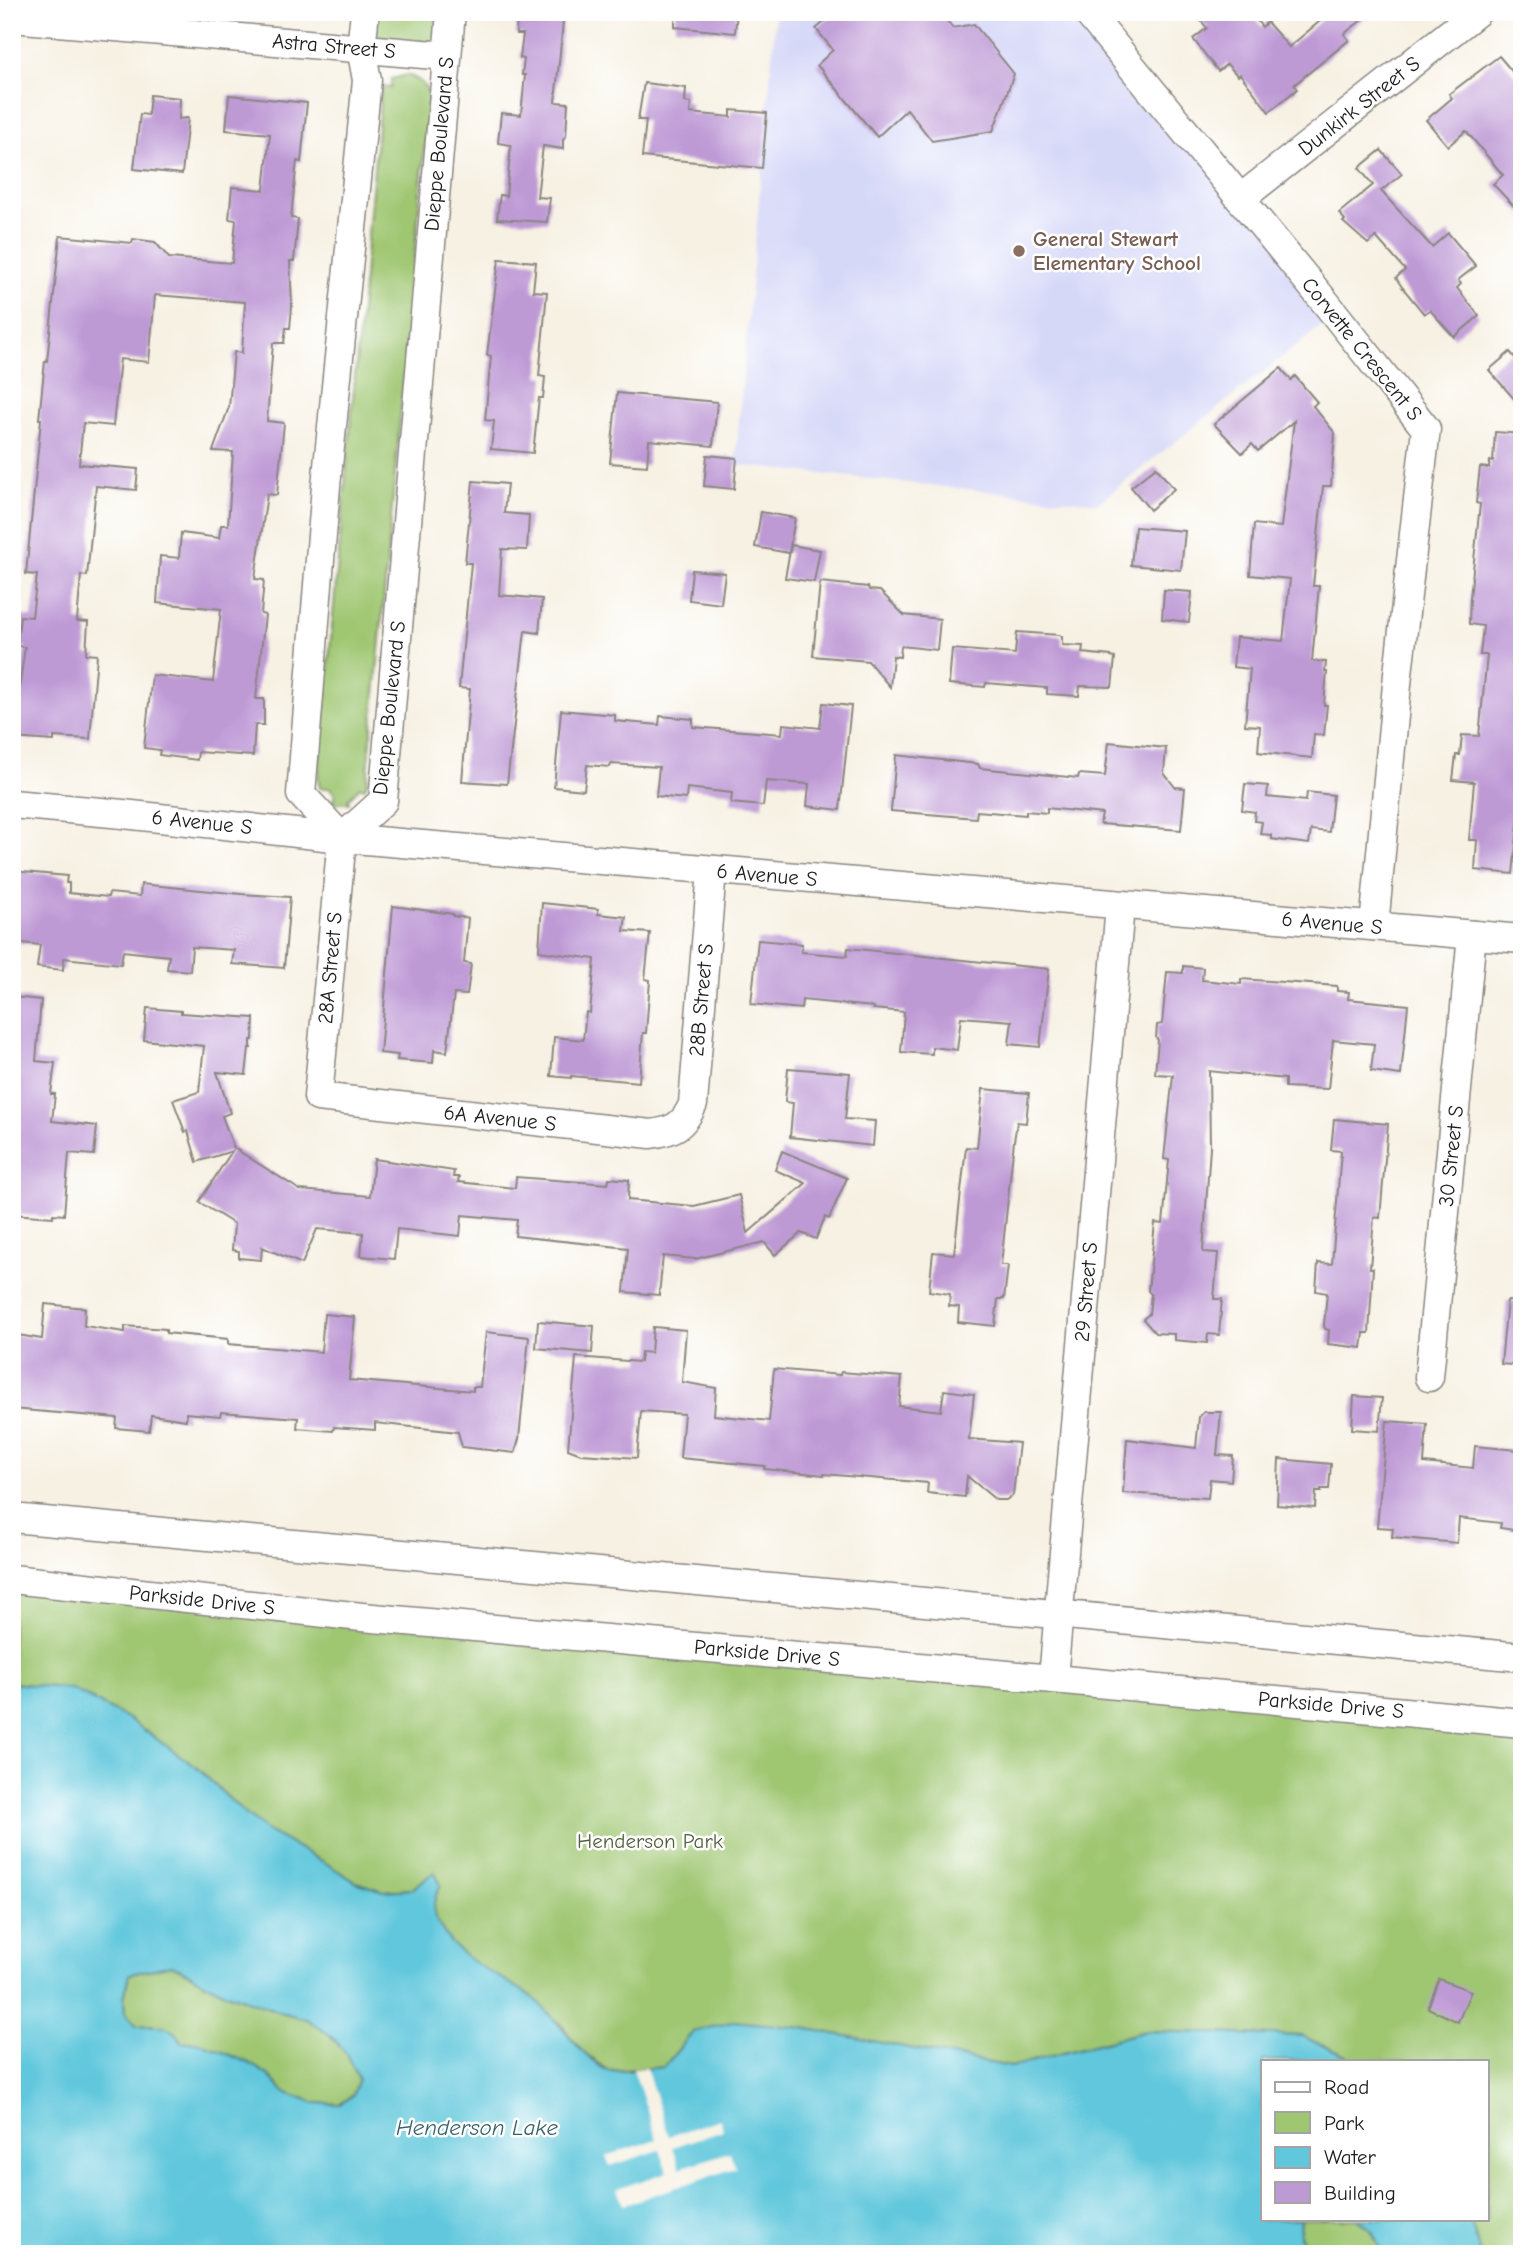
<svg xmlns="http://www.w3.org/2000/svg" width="1534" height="2266" font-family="'Comic Neue',sans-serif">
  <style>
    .built { fill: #d6d8f8 }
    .green { fill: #9fc671; stroke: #5e7146; stroke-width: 2 }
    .water { fill: #60c7dc; stroke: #3e727c; stroke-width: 2; fill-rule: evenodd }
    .pier { fill: #f7f1e3 }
    .building { fill: #be9ad5 }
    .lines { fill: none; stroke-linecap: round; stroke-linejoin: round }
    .minor-casing { stroke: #8a8680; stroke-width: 31 }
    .minor { stroke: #fff; stroke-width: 28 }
    .education-dot { fill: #8d6e63; stroke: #fff; stroke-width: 2.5 }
    .labels { text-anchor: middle; stroke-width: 5; stroke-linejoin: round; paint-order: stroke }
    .street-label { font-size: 21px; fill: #1c1c1c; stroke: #fff }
    .education-label { font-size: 21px; font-weight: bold; fill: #785e54; stroke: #fff; text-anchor: start }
    .park-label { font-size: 21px; fill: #50603e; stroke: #fff }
    .water-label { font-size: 23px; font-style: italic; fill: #376069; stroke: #fff }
  </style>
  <rect width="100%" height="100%" fill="#fff"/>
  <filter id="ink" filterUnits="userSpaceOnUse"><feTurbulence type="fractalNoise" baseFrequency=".0143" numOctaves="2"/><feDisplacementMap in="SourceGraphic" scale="14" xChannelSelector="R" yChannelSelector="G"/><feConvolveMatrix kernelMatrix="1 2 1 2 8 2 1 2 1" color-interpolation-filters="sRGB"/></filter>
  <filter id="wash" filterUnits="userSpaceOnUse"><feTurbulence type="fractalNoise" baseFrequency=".00686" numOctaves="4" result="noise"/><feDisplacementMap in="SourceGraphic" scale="28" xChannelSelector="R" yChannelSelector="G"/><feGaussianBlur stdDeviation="1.57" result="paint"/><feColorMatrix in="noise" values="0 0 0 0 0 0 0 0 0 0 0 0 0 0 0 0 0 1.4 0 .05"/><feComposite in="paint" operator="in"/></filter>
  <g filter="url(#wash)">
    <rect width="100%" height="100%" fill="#f7f1e3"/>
    <!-- built -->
    <path class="built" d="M776 12H1087L1335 315 1098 503 735 465Z"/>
    <!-- green -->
    <g class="green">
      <path d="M365 12H451L446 56 361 48Z"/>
      <path d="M407 75C419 79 426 84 429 97L367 783 365 788 360 787 348 799 349 803H332L335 794 330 788H320L318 779 381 92 384 87 391 88V79Z"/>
      <path d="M12 1579 1522 1723V2254H1480L1470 2219H1487V2061H1356L1302 2036 1146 2031 1011 2067 803 2028 693 2032 664 2067 609 2071 581 2051 564 2028 532 1997 469 1961 449 1941 436 1920 433 1898 434 1872 412 1889 384 1891 356 1882 324 1862 267 1831 244 1813 195 1766 127 1718 72 1689 12 1683Z"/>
      <path d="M172 1965 221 1991 281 2012 306 2019 330 2035 345 2052 360 2079 353 2095 340 2104 316 2103 284 2092 268 2075 192 2042 182 2043 153 2025 137 2026 125 2013 124 1998 130 1974Z"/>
      <path d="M1301 2219H1357L1372 2231 1381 2250 1380 2254H1308L1299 2235Z"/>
    </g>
    <!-- water -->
    <g class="water">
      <path d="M12 1683 72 1689 127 1718 195 1766 244 1813 267 1831 324 1862 356 1882 384 1891 412 1889 434 1872 441 1885C431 1902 432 1913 442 1930 463 1965 501 1974 532 1997 553 2013 587 2066 610 2071 621 2073 651 2068 664 2067L693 2032 735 2021 803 2028 1011 2067 1146 2031 1302 2036 1356 2061H1263V2219H1301L1299 2235 1308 2254H12ZM172 1965 221 1991 281 2012 306 2019 330 2035 345 2052 359 2079 353 2095 341 2104 316 2103 284 2092 268 2075 249 2063 199 2042 182 2043C171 2022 159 2025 137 2026L125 2013 124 1997 130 1974Z"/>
      <path d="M1357 2219H1470L1480 2254H1380L1381 2250 1372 2231Z"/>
    </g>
    <!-- pier -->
    <path class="pier" d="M646 2068 669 2136 720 2119 723 2130 673 2147 680 2168 730 2152 735 2168 623 2205 617 2189 668 2172 660 2150 610 2166 606 2156 657 2139 633 2069Z"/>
    <g id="blocks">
      <!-- building -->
      <g class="building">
        <path d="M517 12H564L555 102 568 103 566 136 563 139V149L543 146 537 197 550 198 547 222 497 219 500 195 506 196 511 145 498 143 501 113 521 115 525 75H522L524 59 520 58 523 34H516Z"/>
        <path d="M675 12H737L735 33 675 27Z"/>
        <path d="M836 12H939L953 28 974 24 1014 74 993 131 932 141 907 109 877 137 817 65 833 50 816 29Z"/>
        <path d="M1194 12H1250L1262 27 1267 22 1289 47 1331 12H1372L1344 34 1349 40 1294 85 1297 89 1269 112 1240 74 1238 76 1227 64 1218 71 1193 39 1207 28Z"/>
        <path d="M1499 56 1522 83V215L1493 184 1503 175 1466 131 1448 146 1426 120 1452 98 1449 94Z"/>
        <path d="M644 83 686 88 685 102 691 103 690 113 731 117V110L767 113 762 168 642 157 646 120H638Z"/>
        <path d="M150 95 180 98 179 119 188 118 182 174 134 169 140 114 148 115Z"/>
        <path d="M229 95 307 103 301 162 297 161 291 218 298 219 294 261H290L292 306 290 328H286L284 343H273L267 421 284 423 277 495 267 494 255 579 264 580 261 614 265 615 256 699H264V725H255L253 756 198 752 197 760 159 755 160 750 144 748 152 675 213 682 221 609 157 603 160 556 179 558 181 533 219 538 221 525H228L233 452 213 451 229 407 234 352 242 353 245 302 155 295 149 362 120 359 113 426 83 423 79 464 138 469 136 490 96 486 87 576 81 575 77 621 88 622 86 654 97 655 90 739 54 737V741L12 738 15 689 19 690 25 647 17 646 20 616 32 617 37 575 26 574 41 419H39L45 361H47L60 236 132 243 133 239 155 242 169 258 232 263 236 220 229 219 232 187 264 190 270 134 226 130Z"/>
        <path d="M1381 150 1402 174 1381 191 1432 247 1448 233 1476 266 1458 280 1461 284 1457 288 1479 316 1454 337 1430 310 1424 314 1402 287 1396 278 1405 270 1376 237 1368 244 1343 222 1345 220 1339 213 1373 185 1359 168Z"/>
        <path d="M499 259 536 262 533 291 547 292 539 376 545 377 543 398H539L533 453 491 449 494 421 485 420 491 356 487 355Z"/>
        <path d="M1510 352 1522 366V408L1489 370Z"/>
        <path d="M1281 368 1291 380 1295 376 1317 402 1313 406 1335 433 1331 486H1323L1313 586H1319L1312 661 1326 662 1325 672H1327L1324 705H1327L1324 735 1314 734 1312 758 1258 752 1260 726 1245 725 1250 669 1233 667 1236 637 1283 641 1290 579 1250 575 1254 524 1281 527 1294 421 1258 451 1252 444 1242 453 1214 424Z"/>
        <path d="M617 393 717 402 713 446 649 440 647 466 610 463Z"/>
        <path d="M1495 432 1522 434V517L1519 516 1514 569 1522 570 1517 624 1522 625V787L1513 874 1475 870 1477 840H1469L1474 782 1453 780 1456 755H1460L1462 735 1479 736 1487 655H1480L1483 626 1469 624 1470 598 1480 504 1476 503 1480 467 1489 468 1490 461 1493 462Z"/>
        <path d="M707 455 737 458 734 489 704 486Z"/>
        <path d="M1156 467 1174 489 1150 510 1131 487Z"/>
        <path d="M473 481 507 484 504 513 529 515 527 550 502 549 499 595 542 599 539 633 525 631 507 784 462 781 470 689 459 688 471 563H465Z"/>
        <path d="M761 512 795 518 789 553 755 547Z"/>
        <path d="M1135 527 1185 531 1181 570 1131 565Z"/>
        <path d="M791 545 820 550 814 582 785 578Z"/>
        <path d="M692 570 725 573 721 604 689 600Z"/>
        <path d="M820 582 868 587 869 590 880 591 904 615 940 619 937 650 901 646 900 657 893 656 890 687 868 661 813 656Z"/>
        <path d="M1164 590 1192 592 1189 622 1162 619Z"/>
        <path d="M1017 632 1059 635 1062 637V645L1083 646 1082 653 1111 656V657L1115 658 1112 687 1080 686 1079 696 1047 694V688L986 683 985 687 949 684 952 649 1015 654Z"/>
        <path d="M823 703 851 706 840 810 807 806 809 784 766 781 763 806 731 803 732 793 687 788 686 799 656 796 659 767 611 764 610 767 587 765 584 790 554 787 561 710 615 715V721L659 725 660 716 693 719V727L782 734 783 724 820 728Z"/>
        <path d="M1109 742 1166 748 1164 773 1175 787 1185 788 1181 830 1100 824 1102 814 1047 808V813L1026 811V815L977 811 976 818 891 811 896 755 978 764 980 768 1078 778 1079 774 1105 776Z"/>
        <path d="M1245 784 1268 786 1267 797 1306 801 1307 792 1333 795 1329 832 1311 830 1309 844 1271 839V835L1260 834 1262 822 1254 821 1255 812 1242 810Z"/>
        <path d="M12 871 67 876 66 883H69V893L108 897 109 893 140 896 141 884 241 894 290 897 284 968 232 964 234 950 192 947 190 971 167 969 169 956 123 951 121 964 64 958 63 970 37 967 40 945 12 942Z"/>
        <path d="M542 903 598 909V914L626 917 624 931 650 933 645 979 650 980 646 1033H643L639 1082 571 1076V1078L551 1076 554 1037 583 1040 586 1012 590 1013 595 959 539 951Z"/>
        <path d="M393 906 453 914V916L468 918 464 963 471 964 467 995 454 994 447 1052 434 1050 433 1063 397 1060 398 1055 380 1053Z"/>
        <path d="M758 940 802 944 801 952 847 956 848 948 1049 969 1040 1047 1009 1044 1012 1021 961 1017 957 1050 932 1047V1054L901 1052 904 1012 873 1009 874 1007 802 1000 801 1009 751 1004Z"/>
        <path d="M1183 966 1203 968 1202 980 1241 984V979L1337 986V991L1349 992 1348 999 1408 1005 1401 1075 1371 1071 1374 1044 1333 1040 1328 1089 1285 1087V1079L1209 1071 1210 1147 1203 1252 1218 1253 1214 1299H1222L1219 1335 1208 1334 1207 1343 1174 1340V1334L1155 1333 1143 1319 1149 1314 1151 1294 1148 1291 1155 1223 1163 1224 1169 1160 1164 1159 1173 1075 1155 1074 1158 1040 1156 1038 1157 1025 1162 1024 1167 972 1183 973Z"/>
        <path d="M12 997 41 1000 36 1061 55 1063 51 1094H55L52 1121 97 1126 94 1155 69 1153 64 1215 53 1214V1217L12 1214Z"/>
        <path d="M147 1008 181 1011V1013L254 1018 253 1040H251V1048H249L246 1075 217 1072 230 1113 222 1116 234 1148 300 1190 370 1196 374 1159 454 1171 453 1177H459L458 1182 515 1188 516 1177 608 1184 609 1178 629 1180 628 1200 694 1206 739 1195 748 1233 806 1183 775 1170 782 1151 847 1178 829 1219 825 1217 816 1239 801 1233 775 1255 764 1242 695 1259 663 1256 659 1295 624 1292 628 1248 515 1236 517 1220 462 1215 460 1236 397 1229 394 1259 361 1256 363 1233 317 1229 302 1264 262 1247 261 1260 239 1258V1251L232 1250 234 1224 199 1202 232 1151 197 1162 188 1131 185 1132 173 1100 199 1092 204 1046 144 1040Z"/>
        <path d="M788 1068 850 1073 845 1119 875 1121 873 1146 790 1137 793 1103 785 1102Z"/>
        <path d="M983 1089 1029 1093 1026 1123 1017 1122 1014 1141 1001 1265H1008L1004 1299H998L995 1326 958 1322 959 1307 949 1306 950 1294 929 1291 933 1252 954 1254 966 1147 977 1148Z"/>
        <path d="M1334 1119 1388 1124 1380 1218 1374 1217 1370 1268H1373L1369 1333H1364L1362 1348 1328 1344 1329 1330 1325 1329 1324 1325 1327 1293 1316 1291 1318 1263 1332 1264 1341 1151 1331 1150Z"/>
        <path d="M1507 1301 1522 1302V1366L1501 1364Z"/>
        <path d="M45 1304 85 1308 84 1326 125 1332V1326L166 1329V1333L228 1339V1344L321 1352 324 1314 355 1317 349 1380 473 1391V1387H480L486 1332 529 1337 519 1439 515 1453 462 1447 458 1432 375 1423V1430L334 1427 333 1431 297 1428 298 1418 221 1412 220 1416 186 1413V1420L151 1415 149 1431 116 1428 117 1418 12 1409V1334L42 1339Z"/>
        <path d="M538 1321 594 1326 592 1353 536 1348Z"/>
        <path d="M653 1327 686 1330 682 1382 716 1388 714 1415 769 1421 774 1369 840 1375 841 1372 902 1377 899 1406 941 1411 944 1390 974 1394 969 1439 1019 1443 1013 1495 1006 1500H996L967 1476 965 1497 927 1493 928 1483 824 1474V1475L764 1469 765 1466 680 1458 684 1414 641 1411 637 1458 581 1454 568 1449 576 1357 640 1362 641 1352 651 1353Z"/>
        <path d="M1354 1396 1382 1398 1379 1431 1352 1429Z"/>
        <path d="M1204 1412H1221L1217 1455 1233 1456 1231 1481 1210 1479 1208 1498 1123 1493 1127 1439 1196 1448 1199 1417Z"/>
        <path d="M1387 1421 1427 1424 1424 1463 1473 1468 1475 1446 1518 1450V1453H1522V1531L1500 1528 1501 1523 1459 1518 1457 1543 1392 1537 1393 1528 1377 1527Z"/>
        <path d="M1279 1459 1331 1464 1329 1489H1321V1492H1316L1315 1508 1277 1505Z"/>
        <path d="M1439 1979 1471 1991 1458 2022 1428 2008Z"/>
      </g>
    </g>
  </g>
  <g filter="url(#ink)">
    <use href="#blocks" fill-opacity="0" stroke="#8a8680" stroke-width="2"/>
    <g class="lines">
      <!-- minor casing -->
      <g class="minor-casing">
        <g id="minor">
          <path d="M1087 12 1326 303 1426 429 1398 674 1374 926"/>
          <path d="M12 18 446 56"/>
          <path d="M1240 199 1477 12"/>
          <path d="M12 804 123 814 342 838 1522 939"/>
          <path d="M342 838 318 1097 651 1134C673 1131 684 1126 693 1104L712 870"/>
          <path d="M342 838 383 801 451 12"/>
          <path d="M342 838 301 794 326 486 367 80 361 48 365 12"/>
          <path d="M1429 1377 1472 935"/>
          <path d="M12 1518 1522 1657"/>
          <path d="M12 1579 362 1617 1053 1679 1522 1723"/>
          <path d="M1053 1679 1120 906"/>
        </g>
      </g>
      <!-- minor -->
      <use href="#minor" class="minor"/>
    </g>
  </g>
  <!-- markers -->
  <circle class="education-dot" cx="1019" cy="251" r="7"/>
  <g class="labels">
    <!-- street labels -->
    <g class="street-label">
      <text transform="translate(334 46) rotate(5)" y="7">Astra Street S</text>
      <text transform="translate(1359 106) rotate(-38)" y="7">Dunkirk Street S</text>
      <text transform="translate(439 144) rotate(-85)" y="7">Dieppe Boulevard S</text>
      <text transform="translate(1362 349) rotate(51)" y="7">Corvette Crescent S</text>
      <text transform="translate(389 708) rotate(-84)" y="7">Dieppe Boulevard S</text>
      <text transform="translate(202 822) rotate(6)" y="7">6 Avenue S</text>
      <text transform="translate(767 875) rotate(5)" y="7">6 Avenue S</text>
      <text transform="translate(1332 923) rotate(5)" y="7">6 Avenue S</text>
      <text transform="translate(330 968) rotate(-85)" y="7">28A Street S</text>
      <text transform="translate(701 1000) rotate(-85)" y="7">28B Street S</text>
      <text transform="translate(500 1118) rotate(6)" y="7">6A Avenue S</text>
      <text transform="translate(1451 1156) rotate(-84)" y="7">30 Street S</text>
      <text transform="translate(1086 1292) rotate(-85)" y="7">29 Street S</text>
      <text transform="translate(202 1600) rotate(6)" y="7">Parkside Drive S</text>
      <text transform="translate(767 1653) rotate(5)" y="7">Parkside Drive S</text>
      <text transform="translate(1331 1705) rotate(5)" y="7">Parkside Drive S</text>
    </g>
    <!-- education labels -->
    <g class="education-label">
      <text x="1033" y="246">General Stewart<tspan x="1033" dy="24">Elementary School</tspan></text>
    </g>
    <!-- park labels -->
    <g class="park-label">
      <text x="650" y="1848">Henderson Park</text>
    </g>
    <!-- water labels -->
    <g class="water-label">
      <text x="477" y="2135">Henderson Lake</text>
    </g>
  </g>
  <!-- margin -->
  <rect width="1534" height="2266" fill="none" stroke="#fff" stroke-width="42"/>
  <!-- legend -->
  <rect x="1261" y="2060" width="228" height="161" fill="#ffffff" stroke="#a4a4a4" stroke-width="2"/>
  <rect x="1275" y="2082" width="35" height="10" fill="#ffffff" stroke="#a4a4a4" stroke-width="2"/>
  <text x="1324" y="2094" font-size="21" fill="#1c1c1c">Road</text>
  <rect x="1275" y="2112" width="35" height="21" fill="#9fc671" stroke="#a4a4a4" stroke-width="2"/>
  <text x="1324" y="2130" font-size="21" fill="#1c1c1c">Park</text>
  <rect x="1275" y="2147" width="35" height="21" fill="#60c7dc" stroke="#a4a4a4" stroke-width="2"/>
  <text x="1324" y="2164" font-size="21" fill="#1c1c1c">Water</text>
  <rect x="1275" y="2182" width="35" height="21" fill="#be9ad5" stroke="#a4a4a4" stroke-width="2"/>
  <text x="1324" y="2200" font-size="21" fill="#1c1c1c">Building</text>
</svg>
